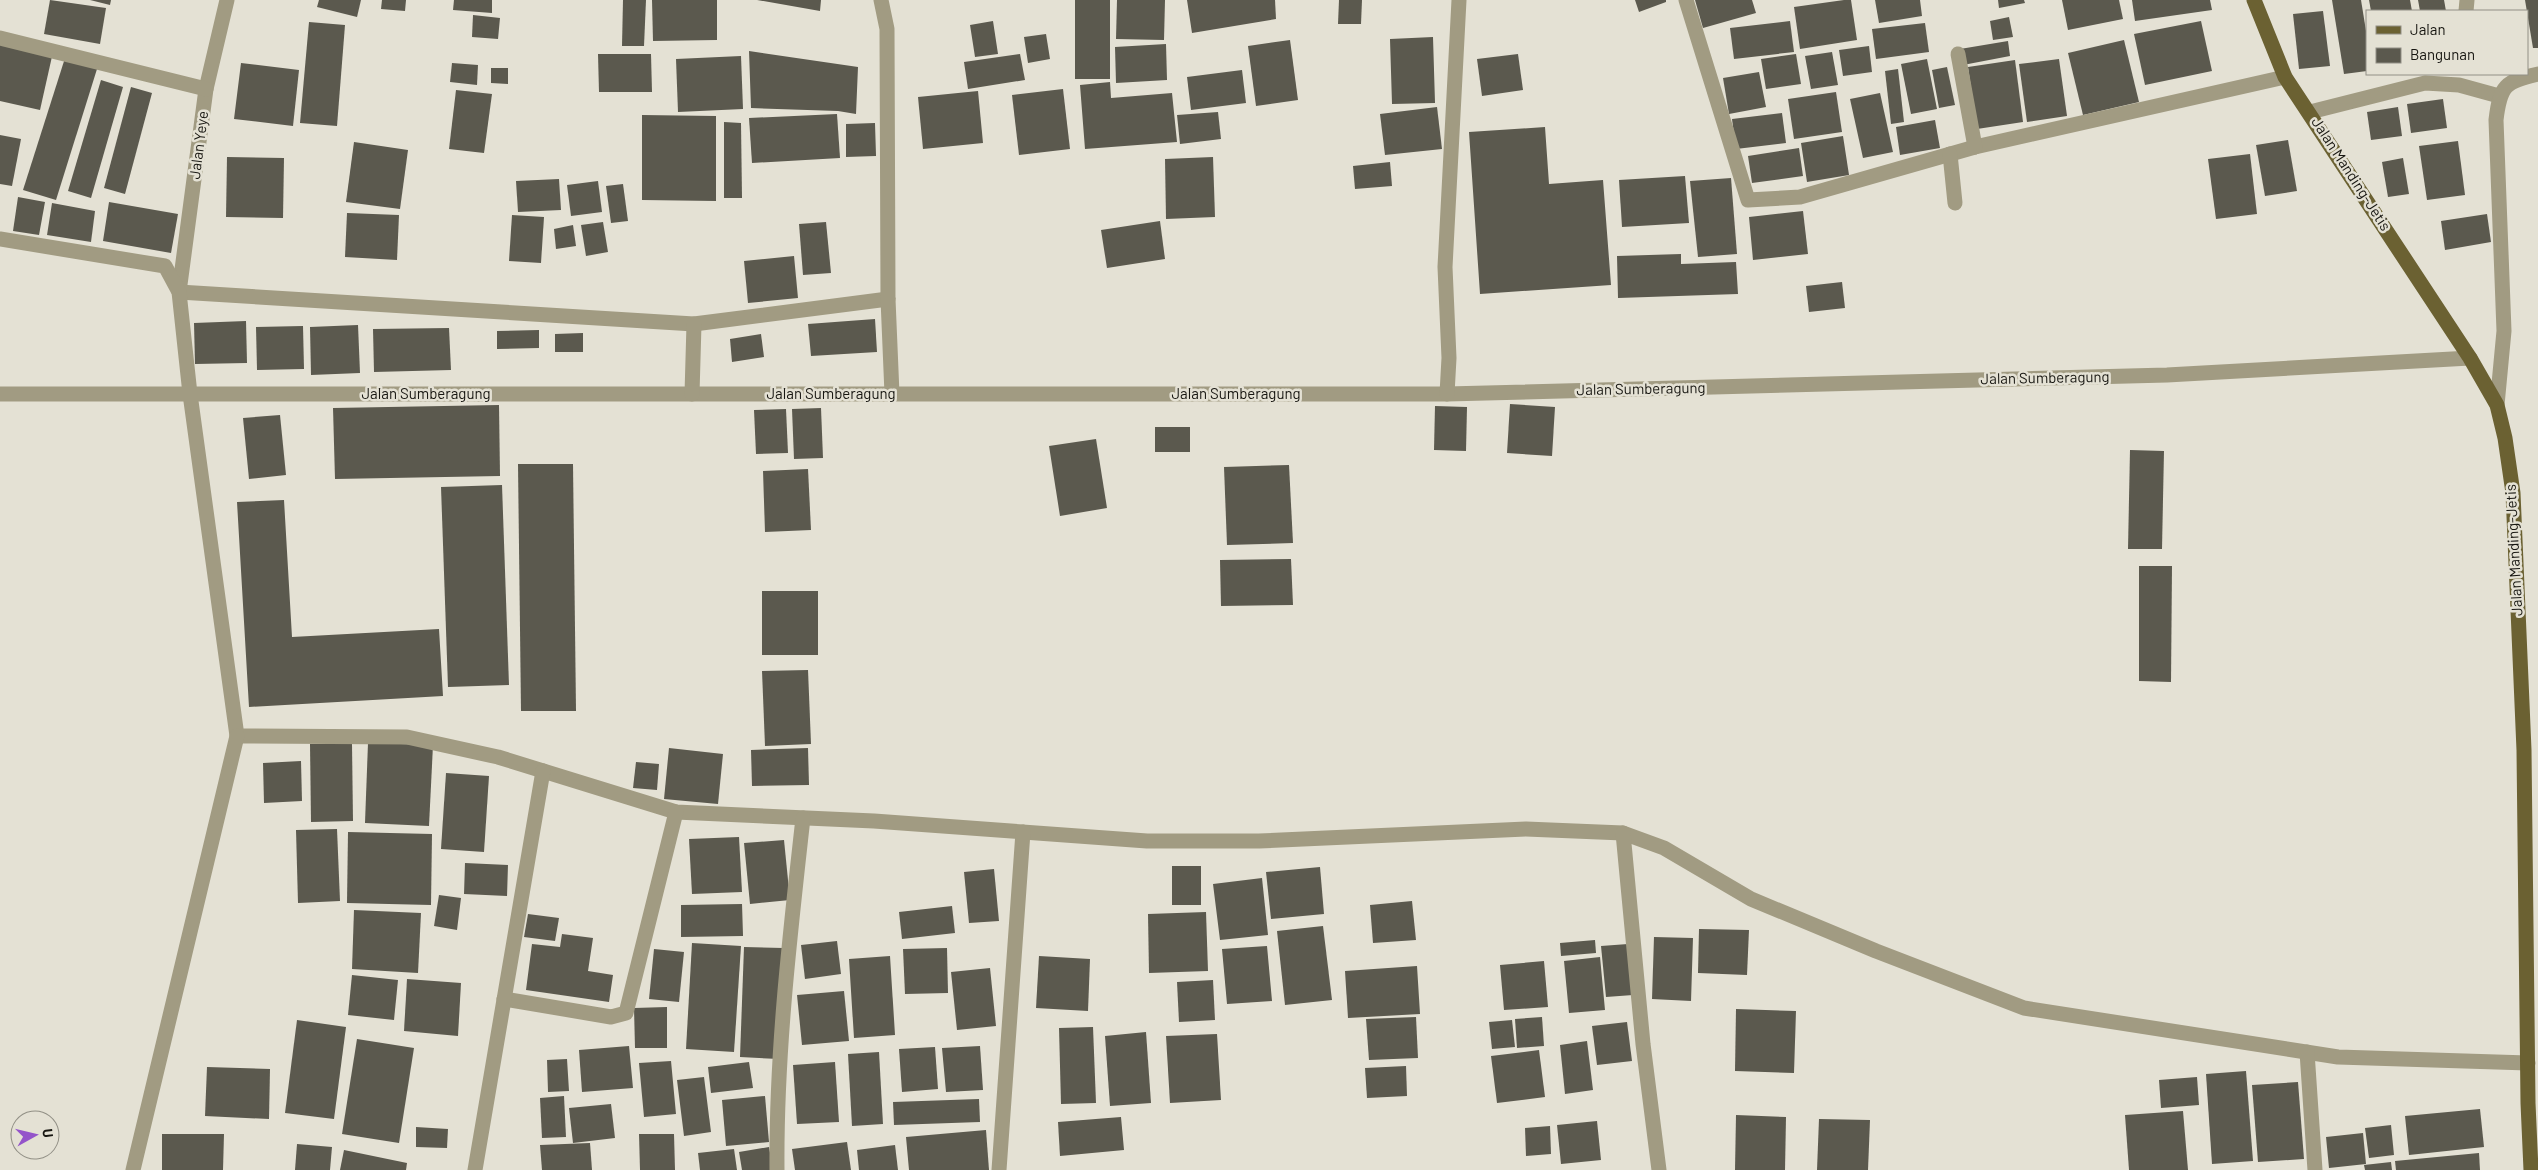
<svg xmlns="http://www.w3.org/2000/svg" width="2538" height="1170" font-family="Barlow,sans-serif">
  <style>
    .building { fill: #5b594e }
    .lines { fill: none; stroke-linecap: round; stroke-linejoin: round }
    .minor { stroke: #a19b82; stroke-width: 15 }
    .major { stroke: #6b6132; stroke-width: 15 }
    .labels { text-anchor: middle; stroke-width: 5; stroke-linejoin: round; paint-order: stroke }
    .street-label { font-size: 15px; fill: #171611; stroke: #e4e1d4 }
  </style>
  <rect width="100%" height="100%" fill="#e4e1d4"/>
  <!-- building -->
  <g class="building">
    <path d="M50 0 106 8 100 44 44 34Z"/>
    <path d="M90 0H111L110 5Z"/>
    <path d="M319 0H361L357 17 317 7Z"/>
    <path d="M382 0H406L405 11 381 9Z"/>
    <path d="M454 0H492V13L453 10Z"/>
    <path d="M623 0H646L644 46H622Z"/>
    <path d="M652 0H717V40L653 41Z"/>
    <path d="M757 0H821L820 11Z"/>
    <rect x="1075" y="0" width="35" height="79"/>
    <path d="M1117 0H1165L1164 40 1116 39Z"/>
    <path d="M1187 0H1275L1276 19 1192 33Z"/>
    <path d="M1339 0H1362L1361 24H1338Z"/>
    <path d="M1635 0H1666V2L1639 12Z"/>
    <path d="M1695 0H1752L1756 13 1703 28Z"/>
    <path d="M1844 0H1851L1857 40 1800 49 1794 7Z"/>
    <path d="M1875 0H1920L1922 16 1879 23Z"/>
    <path d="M1998 0H2024L2025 3 1999 8Z"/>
    <path d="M2062 0H2119L2123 19 2068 30Z"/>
    <path d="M2132 0H2210L2212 10 2135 21Z"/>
    <path d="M2332 0H2361L2367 37V71L2344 74Z"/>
    <path d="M2369 0H2410L2412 11H2371Z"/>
    <path d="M2418 0H2444L2446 11H2420Z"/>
    <path d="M2525 0H2538V48H2533Z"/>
    <path d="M2323 11 2330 66 2299 69 2293 14Z"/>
    <path d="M473 15 500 18 498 39 472 37Z"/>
    <path d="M2009 17 2013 37 1993 40 1990 21Z"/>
    <path d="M993 21 998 54 975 57 970 25Z"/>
    <path d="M1790 21 1794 52 1734 59 1730 28Z"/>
    <path d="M2201 21 2212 71 2145 85 2134 34Z"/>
    <path d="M309 22 345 25 337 126 300 123Z"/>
    <path d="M1925 23 1929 52 1876 59 1872 29Z"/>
    <path d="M1046 34 1050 59 1028 63 1024 37Z"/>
    <path d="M1433 37 1435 103 1392 104 1390 39Z"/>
    <path d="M0 40 53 52 40 110 0 101Z"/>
    <path d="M1290 40 1298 100 1256 106 1248 46Z"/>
    <path d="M2124 40 2139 102 2083 115 2068 53Z"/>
    <path d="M2008 41 2010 56 1963 65 1960 49Z"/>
    <path d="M1166 44 1167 80 1116 83 1115 47Z"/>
    <path d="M1869 46 1872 72 1843 76 1839 50Z"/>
    <path d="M749 51 858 67 856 114 838 111 751 108Z"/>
    <path d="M1832 52 1838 85 1811 89 1805 56Z"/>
    <path d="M598 54H651L652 92H599Z"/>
    <path d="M1020 54 1025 80 968 89 964 62Z"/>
    <path d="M1518 54 1523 90 1482 96 1477 59Z"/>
    <path d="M1796 54 1801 84 1766 89 1761 59Z"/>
    <path d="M741 56 743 109 678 112 676 59Z"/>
    <path d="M65 58 97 69 56 200 23 190Z"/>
    <path d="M1927 59 1937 109 1911 114 1901 64Z"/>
    <path d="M2059 59 2067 116 2027 122 2019 64Z"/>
    <path d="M2015 60 2023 122 1977 129 1968 67Z"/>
    <path d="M241 63 299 70 293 126 234 119Z"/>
    <path d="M452 63 478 65 477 85 450 82Z"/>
    <path d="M1947 67 1955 105 1939 108 1932 70Z"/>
    <path d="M491 68H508V84L491 83Z"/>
    <path d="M1898 69 1904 122 1891 124 1885 71Z"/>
    <path d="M1242 70 1246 103 1191 110 1187 77Z"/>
    <path d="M1759 72 1766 107 1729 114 1723 78Z"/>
    <path d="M101 80 123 87 91 198 68 191Z"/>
    <path d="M1110 82 1111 98 1172 93 1177 142 1085 149 1080 85Z"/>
    <path d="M131 87 152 93 125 194 104 188Z"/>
    <path d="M1063 89 1070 149 1019 155 1012 95Z"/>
    <path d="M456 90 492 94 484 153 449 149Z"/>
    <path d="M978 91 983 143 923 149 918 97Z"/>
    <path d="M1836 92 1842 132 1794 139 1788 99Z"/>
    <path d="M1880 93 1893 152 1863 158 1850 99Z"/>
    <path d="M2443 99 2447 128 2411 133 2407 104Z"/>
    <path d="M1437 107 1442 149 1385 155 1380 114Z"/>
    <path d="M2398 107 2402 136 2371 140 2367 112Z"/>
    <path d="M1218 112 1221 139 1180 144 1177 115Z"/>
    <path d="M1782 113 1786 143 1736 149 1732 119Z"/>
    <path d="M837 114 840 158 752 163 749 118Z"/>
    <path d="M642 115 716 116V201L642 200Z"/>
    <path d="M1935 120 1940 148 1900 155 1896 127Z"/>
    <path d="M724 122 741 123 742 198H724Z"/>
    <path d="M875 123 876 156 846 157V124Z"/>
    <path d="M1545 127 1549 184 1603 180 1611 285 1480 294 1469 132Z"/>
    <path d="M0 135 21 139 12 186 0 184Z"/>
    <path d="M1843 136 1849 175 1807 182 1801 143Z"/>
    <path d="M2288 140 2297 191 2265 196 2256 145Z"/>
    <path d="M2458 141 2465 195 2427 200 2419 146Z"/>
    <path d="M354 142 408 150 400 209 346 202Z"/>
    <path d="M1799 148 1803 176 1752 183 1748 156Z"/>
    <path d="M2250 154 2257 214 2216 219 2208 159Z"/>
    <path d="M227 157 284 158 283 218 226 217Z"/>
    <path d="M1213 157 1215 217 1166 219 1165 159Z"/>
    <path d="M2403 158 2409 194 2388 197 2382 162Z"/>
    <path d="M1390 162 1392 186 1355 189 1353 166Z"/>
    <path d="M1685 176 1689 223 1622 227 1619 180Z"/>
    <path d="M1731 178 1737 254 1698 257 1690 181Z"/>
    <path d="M559 179 561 210 518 212 516 181Z"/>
    <path d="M598 181 602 212 571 216 567 185Z"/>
    <path d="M623 184 628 221 611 223 606 186Z"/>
    <path d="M18 197 45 202 39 235 13 231Z"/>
    <path d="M109 202 178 214 171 253 103 241Z"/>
    <path d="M52 203 95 211 91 242 47 235Z"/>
    <path d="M1803 211 1808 254 1753 260 1749 217Z"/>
    <path d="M347 213 399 215 397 260 345 257Z"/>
    <path d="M2487 214 2491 242 2445 250 2441 221Z"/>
    <path d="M512 215 544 217 541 263 509 261Z"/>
    <path d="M1160 221 1165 259 1107 268 1101 230Z"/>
    <path d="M603 222 608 252 586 256 581 225Z"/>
    <path d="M826 222 831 273 803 275 799 224Z"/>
    <path d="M573 225 576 246 556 249 554 229Z"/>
    <path d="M1681 254V264L1736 262 1738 294 1618 298 1617 256Z"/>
    <path d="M794 256 798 298 748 303 744 261Z"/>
    <path d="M1842 282 1845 308 1809 312 1806 286Z"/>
    <path d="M875 319 877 352 811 356 808 324Z"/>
    <path d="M246 321 247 363 195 364 194 323Z"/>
    <path d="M358 325 360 373 311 375 310 327Z"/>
    <path d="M303 326 304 369 257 370 256 327Z"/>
    <path d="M449 328 451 370 374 372 373 329Z"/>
    <path d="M539 330V348L497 349V331Z"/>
    <path d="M583 333V352H555V334Z"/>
    <path d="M761 334 764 357 732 362 730 339Z"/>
    <path d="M1510 404 1555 407 1552 456 1507 453Z"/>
    <path d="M499 405 500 476 335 479 333 408Z"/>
    <path d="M1435 406 1467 407 1466 451 1434 450Z"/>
    <path d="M821 408 823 458 794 459 792 409Z"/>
    <path d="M786 409 788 453 756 454 754 410Z"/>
    <path d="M280 415 286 475 249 479 243 418Z"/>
    <rect x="1155" y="427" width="35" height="25"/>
    <path d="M1096 439 1107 508 1060 516 1049 446Z"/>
    <path d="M2130 450 2164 451 2162 549H2128Z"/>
    <path d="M518 464H573L576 711H521Z"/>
    <path d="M1289 465 1293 543 1227 545 1224 467Z"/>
    <path d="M808 469 811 530 765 532 763 471Z"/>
    <path d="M502 485 509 685 448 687 441 487Z"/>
    <path d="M284 500 292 637 439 629 443 696 249 707 237 502Z"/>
    <path d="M1291 559 1293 605 1221 606 1220 560Z"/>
    <path d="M2139 566H2172L2171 682 2139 681Z"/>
    <rect x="762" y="591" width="56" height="64"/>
    <path d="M808 670 811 744 765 746 762 671Z"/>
    <path d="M368 743 433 745 429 826 365 823Z"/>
    <path d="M310 744H352L353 821 311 822Z"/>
    <path d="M669 748 723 754 718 804 664 799Z"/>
    <path d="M808 748 809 785 752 786 751 750Z"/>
    <path d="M301 761 302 801 264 803 263 763Z"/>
    <path d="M636 762 659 764 657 790 633 788Z"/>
    <path d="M446 773 489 776 484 852 441 849Z"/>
    <path d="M337 829 340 901 298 903 296 830Z"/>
    <path d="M348 832 432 834 431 905 347 903Z"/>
    <path d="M739 837 742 892 692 894 689 839Z"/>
    <path d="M784 840 790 900 750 904 744 843Z"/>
    <path d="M465 863 508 865 507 896 464 894Z"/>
    <rect x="1172" y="866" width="29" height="39"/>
    <path d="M1320 867 1324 914 1271 919 1266 872Z"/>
    <path d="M994 869 999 921 969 923 964 872Z"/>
    <path d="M1262 878 1268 935 1220 940 1213 884Z"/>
    <path d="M439 895 461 898 457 930 434 926Z"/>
    <path d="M1412 901 1416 940 1373 943 1370 905Z"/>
    <path d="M742 904 743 936 681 937V905Z"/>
    <path d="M952 906 955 933 902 939 899 912Z"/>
    <path d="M354 910 421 913 418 973 352 969Z"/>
    <path d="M1206 912 1208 971 1149 973 1148 914Z"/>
    <path d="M528 914 559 918 555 941 524 937Z"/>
    <path d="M1323 926 1332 1000 1285 1005 1277 931Z"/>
    <path d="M1699 929 1749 930 1747 975 1698 973Z"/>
    <path d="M562 934 593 938 588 971 613 975 609 1002 526 990 532 944 560 947Z"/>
    <path d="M1654 937 1693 938 1691 1001 1652 999Z"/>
    <path d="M1595 940 1596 953 1561 956 1560 943Z"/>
    <path d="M837 941 841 974 805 979 801 945Z"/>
    <path d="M692 943 741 946 734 1052 686 1049Z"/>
    <path d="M1628 944 1633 995 1606 997 1601 946Z"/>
    <path d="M1267 946 1272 1001 1227 1004 1222 949Z"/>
    <path d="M744 947 783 948 779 1059 740 1057Z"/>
    <path d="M947 948 948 993 905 994 903 949Z"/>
    <path d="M654 949 684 952 679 1002 649 999Z"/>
    <path d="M890 956 895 1035 854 1038 849 959Z"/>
    <path d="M1039 956 1090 959 1088 1011 1036 1008Z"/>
    <path d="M1600 957 1605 1010 1569 1013 1564 961Z"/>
    <path d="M1544 961 1548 1007 1504 1010 1500 965Z"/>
    <path d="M1417 966 1420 1014 1348 1018 1345 971Z"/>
    <path d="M990 968 996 1026 957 1030 951 972Z"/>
    <path d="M352 975 398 980 394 1020 348 1015Z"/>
    <path d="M407 979 461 983 458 1036 404 1031Z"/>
    <path d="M1213 980 1215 1020 1179 1022 1177 982Z"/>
    <path d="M844 991 849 1041 802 1045 797 995Z"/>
    <path d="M667 1007V1048H635L634 1008Z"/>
    <path d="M1736 1009 1796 1011 1794 1073 1735 1071Z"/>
    <path d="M1416 1017 1418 1058 1369 1060 1366 1019Z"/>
    <path d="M1542 1017 1544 1046 1517 1048 1515 1019Z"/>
    <path d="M297 1020 346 1027 334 1119 285 1113Z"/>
    <path d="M1512 1020 1515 1047 1492 1049 1489 1022Z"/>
    <path d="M1627 1022 1632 1061 1597 1065 1592 1026Z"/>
    <path d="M1093 1027 1096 1103 1061 1104 1059 1028Z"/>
    <path d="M1146 1032 1151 1103 1110 1106 1105 1036Z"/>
    <path d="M1217 1034 1221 1100 1170 1103 1166 1036Z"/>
    <path d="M357 1039 414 1048 399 1143 342 1134Z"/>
    <path d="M1587 1041 1593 1090 1565 1094 1560 1045Z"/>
    <path d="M629 1046 633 1088 582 1092 579 1050Z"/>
    <path d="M980 1046 983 1090 946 1092 942 1048Z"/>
    <path d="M935 1047 938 1089 902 1092 899 1049Z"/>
    <path d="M1539 1050 1545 1097 1497 1103 1491 1056Z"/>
    <path d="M879 1052 883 1124 852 1126 848 1054Z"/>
    <path d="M567 1059 569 1091 548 1092 547 1060Z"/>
    <path d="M671 1061 676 1114 644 1117 639 1063Z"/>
    <path d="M749 1062 753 1088 711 1093 708 1067Z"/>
    <path d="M835 1062 839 1122 797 1124 793 1065Z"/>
    <path d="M1406 1066 1407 1096 1367 1098 1365 1068Z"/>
    <path d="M207 1067 270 1069 269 1119 205 1116Z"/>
    <path d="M2246 1071 2253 1161 2212 1164 2206 1074Z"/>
    <path d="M704 1077 711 1132 684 1136 677 1080Z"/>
    <path d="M2197 1077 2199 1105 2161 1108 2159 1080Z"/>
    <path d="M2298 1082 2304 1159 2258 1162 2252 1085Z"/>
    <path d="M564 1096 566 1137 542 1138 540 1098Z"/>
    <path d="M765 1096 769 1142 726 1146 722 1100Z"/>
    <path d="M979 1099 980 1122 894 1125 893 1102Z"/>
    <path d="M611 1104 615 1138 573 1143 569 1108Z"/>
    <path d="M2480 1109 2484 1147 2409 1155 2405 1116Z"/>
    <path d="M2183 1111 2188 1170H2129L2125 1115Z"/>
    <path d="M1736 1115 1786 1117 1785 1170H1735Z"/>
    <path d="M1121 1117 1124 1150 1060 1156 1058 1122Z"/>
    <path d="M1819 1119 1870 1120 1868 1170H1817Z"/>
    <path d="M1597 1121 1601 1160 1561 1164 1557 1125Z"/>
    <path d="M2391 1125 2394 1155 2369 1158 2365 1128Z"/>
    <path d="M1550 1126 1551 1154 1526 1156 1525 1128Z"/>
    <path d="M416 1127 448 1129 447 1148 416 1147Z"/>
    <path d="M986 1130 989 1170H909L906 1137Z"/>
    <path d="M2363 1133 2366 1164 2329 1168 2326 1137Z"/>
    <path d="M162 1134H224L223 1170H162Z"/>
    <path d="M639 1134H674L675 1170H640Z"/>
    <path d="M847 1142 851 1170H795L792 1149Z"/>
    <path d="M590 1143 592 1170H542L540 1145Z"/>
    <path d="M297 1144 332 1147 330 1170H295Z"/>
    <path d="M895 1145 898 1170H859L857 1150Z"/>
    <path d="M769 1147 773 1170H742L739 1152Z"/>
    <path d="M734 1149 737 1170H700L698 1153Z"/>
    <path d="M344 1150 407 1163 406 1170H340Z"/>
    <path d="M2479 1153 2480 1170H2396L2395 1161Z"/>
    <path d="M2391 1162 2392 1170H2365L2364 1165Z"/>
  </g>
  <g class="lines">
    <!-- minor -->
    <g class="minor">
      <path d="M227 0 206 89 179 292 694 324 888 299"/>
      <path d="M881 0 887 29 888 299 892 394"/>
      <path d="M1686 0 1748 200 1800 197 1975 147 2285 77"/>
      <path d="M2466 11 2467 0"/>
      <path d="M0 38 206 89"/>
      <path d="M1958 54 1975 147"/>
      <path d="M2310 112 2425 83 2459 85 2499 96"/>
      <path d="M1950 154 1955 203"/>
      <path d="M0 239 165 266 179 292 190 394 237 736 407 737 498 757 676 812 874 821 1147 841H1259L1526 829 1623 833 1664 848 1751 899 1876 951 2024 1008 2338 1057 2528 1063"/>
      <path d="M0 394H1447L2167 375 2470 358"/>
      <path d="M692 394 694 324"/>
      <path d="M1447 394 1449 358 1445 267 1459 0"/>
      <path d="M2497 405 2504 331 2496 120C2500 86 2505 81 2538 74"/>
      <path d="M1623 833 1643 1044 1659 1170"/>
      <path d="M504 999 611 1017 626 1013 676 812"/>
      <path d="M2307 1052 2315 1170"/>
      <path d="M133 1170 237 736"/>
      <path d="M475 1170 543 771"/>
      <path d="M777 1170C776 1052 790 935 803 818"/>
      <path d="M999 1170 1023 832"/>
    </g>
    <!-- major -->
    <path class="major" d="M2254 0 2285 77 2470 358 2497 405 2505 438 2513 493 2524 750 2528 1103 2531 1170"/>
  </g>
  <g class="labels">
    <!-- street labels -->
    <g class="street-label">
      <text transform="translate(199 145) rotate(-83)" y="5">Jalan Yeye</text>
      <text transform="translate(2351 174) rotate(57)" y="5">Jalan Manding-Jetis</text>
      <text transform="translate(2045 378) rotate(-1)" y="5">Jalan Sumberagung</text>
      <text transform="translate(1641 389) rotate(-1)" y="5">Jalan Sumberagung</text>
      <text x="426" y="399">Jalan Sumberagung</text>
      <text x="831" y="399">Jalan Sumberagung</text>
      <text x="1236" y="399">Jalan Sumberagung</text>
      <text transform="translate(2514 550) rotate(-93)" y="5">Jalan Manding-Jetis</text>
    </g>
  </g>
  <!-- legend -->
  <rect x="2366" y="10" width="162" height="65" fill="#e4e1d4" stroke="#929086"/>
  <rect x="2376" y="26" width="25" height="8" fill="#6b6132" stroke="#929086"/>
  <text x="2410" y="35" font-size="15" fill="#171611">Jalan</text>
  <rect x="2376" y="48" width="25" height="15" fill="#5b594e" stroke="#929086"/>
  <text x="2410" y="60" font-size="15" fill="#171611">Bangunan</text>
  <!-- north arrow -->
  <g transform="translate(35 1135) rotate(82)"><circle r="24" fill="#e4e1d4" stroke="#929086"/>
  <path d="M0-4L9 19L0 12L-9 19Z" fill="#9454ca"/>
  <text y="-8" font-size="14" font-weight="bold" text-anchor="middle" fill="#171611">U</text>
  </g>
</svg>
